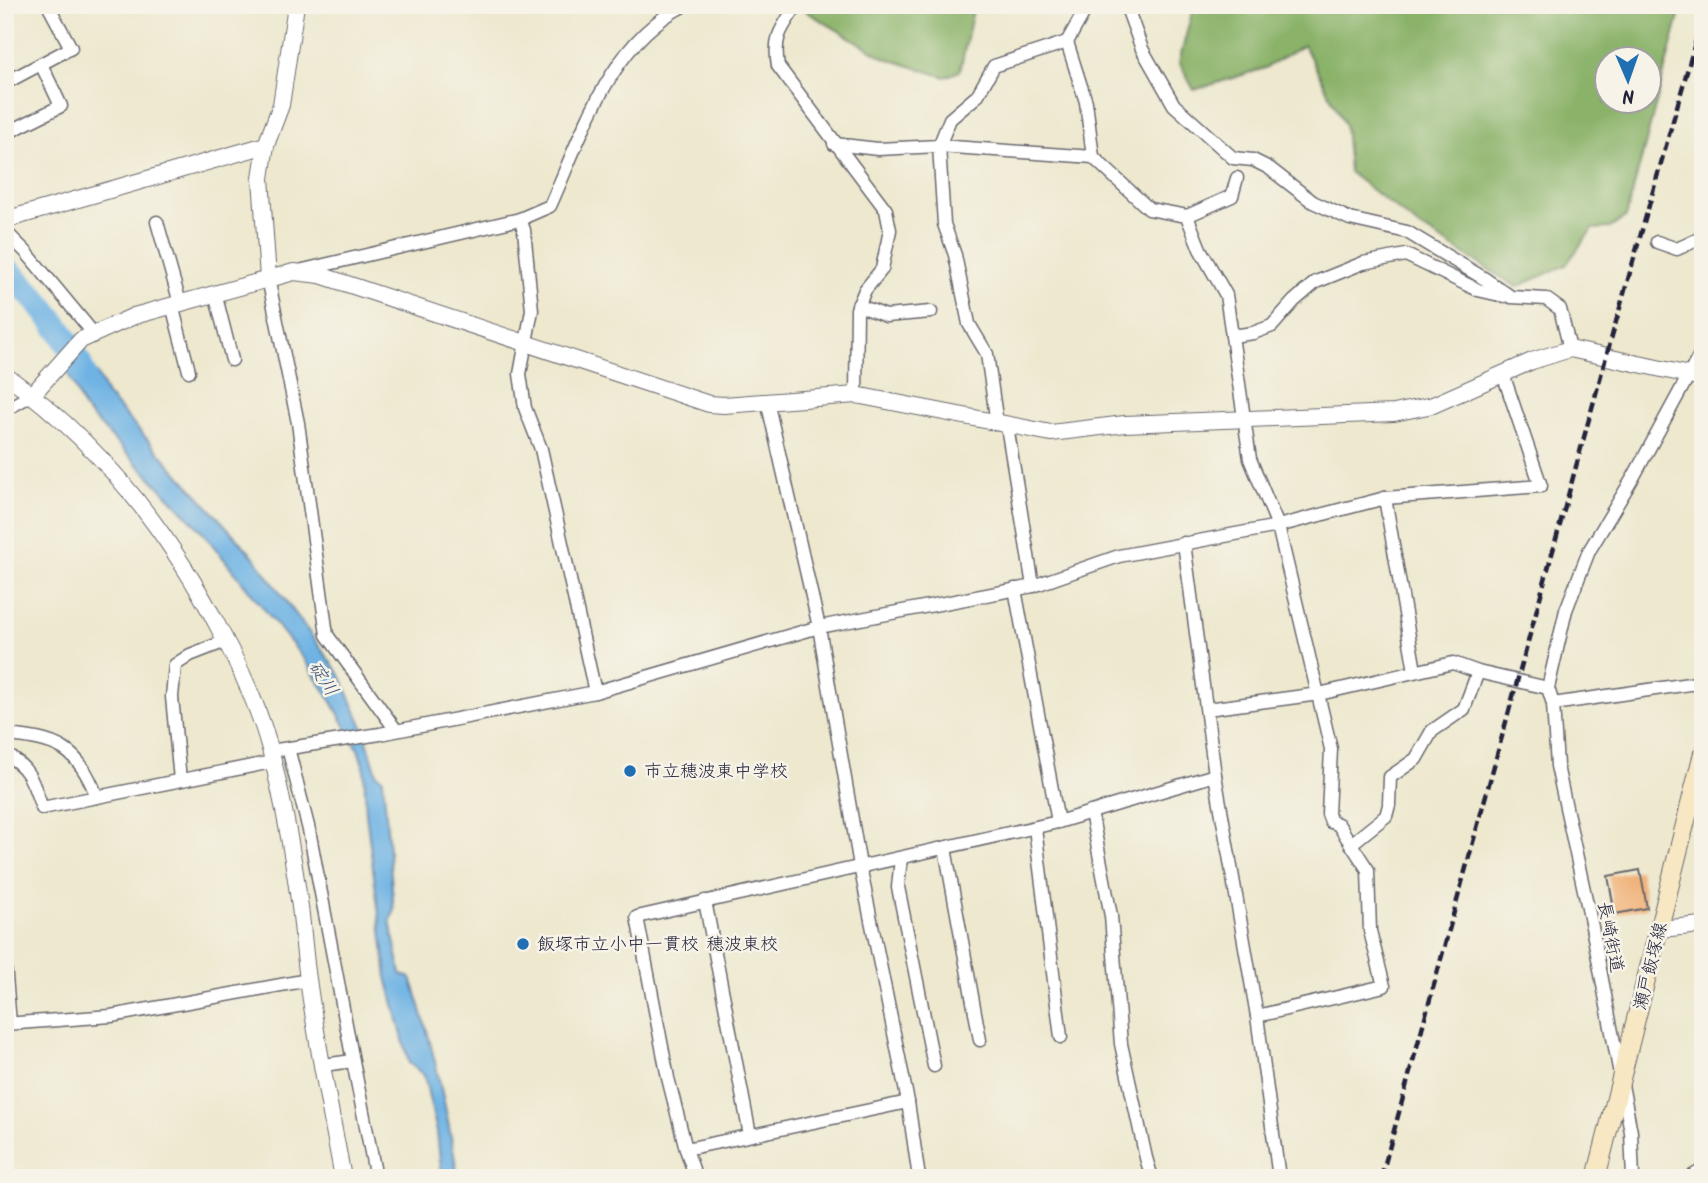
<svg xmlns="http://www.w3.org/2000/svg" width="1708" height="1183" font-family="Kalam,'Klee One',sans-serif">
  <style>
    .forest { fill: #8ab269; stroke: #566a52; stroke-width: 2; fill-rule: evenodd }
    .water { fill: #6eb3e4; stroke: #486a90; stroke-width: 2 }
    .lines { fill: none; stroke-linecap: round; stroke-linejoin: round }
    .river { stroke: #6eb3e4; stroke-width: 26 }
    .building { fill: #f0b177 }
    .minor-casing { stroke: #69676e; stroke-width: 15 }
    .tertiary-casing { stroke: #69676e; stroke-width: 18 }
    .secondary-casing { stroke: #69676e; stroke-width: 20 }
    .minor { stroke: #fff; stroke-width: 12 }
    .tertiary { stroke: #fff; stroke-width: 16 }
    .secondary { stroke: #f7e8c3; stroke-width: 18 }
    .rail { stroke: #22223b; stroke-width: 4.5; stroke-dasharray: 10 5; stroke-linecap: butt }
    .poi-dot { fill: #1f6fb2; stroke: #f7f3e8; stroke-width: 2.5 }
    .labels { text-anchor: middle; stroke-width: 5; stroke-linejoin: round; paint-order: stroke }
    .poi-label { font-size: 18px; fill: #22223b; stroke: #f7f3e8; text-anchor: start }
    .street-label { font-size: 18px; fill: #22223b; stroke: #f7f3e8 }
    .water-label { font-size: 19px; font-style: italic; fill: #3d5576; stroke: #f7f3e8 }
  </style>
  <rect width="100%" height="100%" fill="#f7f3e8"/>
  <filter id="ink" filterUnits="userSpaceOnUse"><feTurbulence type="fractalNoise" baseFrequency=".0143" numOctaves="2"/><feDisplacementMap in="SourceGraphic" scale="14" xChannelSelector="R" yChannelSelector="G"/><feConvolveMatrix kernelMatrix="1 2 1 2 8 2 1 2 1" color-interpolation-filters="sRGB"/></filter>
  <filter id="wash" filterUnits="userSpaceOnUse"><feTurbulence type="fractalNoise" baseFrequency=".00686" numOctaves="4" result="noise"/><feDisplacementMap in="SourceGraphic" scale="28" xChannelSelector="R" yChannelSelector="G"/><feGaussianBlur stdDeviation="1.57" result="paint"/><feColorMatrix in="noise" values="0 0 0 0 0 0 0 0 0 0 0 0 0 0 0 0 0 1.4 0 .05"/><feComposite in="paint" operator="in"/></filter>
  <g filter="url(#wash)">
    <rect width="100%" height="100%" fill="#ede8ce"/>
    <!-- forest -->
    <g class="forest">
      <path d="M805 5H974L960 71 945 77 885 58 807 12Z"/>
      <path d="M1194 5H1682L1626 217 1610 228 1592 229 1566 265 1517 287 1417 225 1349 172 1345 125 1304 45 1265 68 1194 90 1179 62ZM1606 60H1648V102H1606Z"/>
    </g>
    <!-- water -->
    <path class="water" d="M77 345 97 374 107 395 254 557 327 657 340 675 363 727 377 774 383 779 394 912 390 921 401 974 411 978C433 1043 447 1110 458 1178H442L437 1132 424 1075 409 1063 387 977 366 814 364 768 358 749 332 702 304 659 200 529 84 409 63 362Z"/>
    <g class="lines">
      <!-- river -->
      <path class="river" d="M5 268C37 299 69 334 84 376"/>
    </g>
    <g id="blocks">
      <!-- building -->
      <path class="building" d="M1640 870 1647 908 1615 914 1608 876Z"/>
    </g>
  </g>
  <g filter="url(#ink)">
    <use href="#blocks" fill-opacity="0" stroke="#69676e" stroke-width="2"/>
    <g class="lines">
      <!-- minor casing -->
      <g class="minor-casing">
        <g id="minor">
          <path d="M797 5C781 29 773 37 778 66L886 210 890 230 882 269 865 290 857 309 856 395"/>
          <path d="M1126 5 1142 49 1174 105 1233 158 1253 160 1269 168 1313 202 1350 219 1407 232 1485 279 1511 297 1546 299 1560 309 1570 349"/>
          <path d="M1067 42 1086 102 1093 157"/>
          <path d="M5 83 71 48 48 5"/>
          <path d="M5 134 61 106 41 64"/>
          <path d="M834 144 878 149 939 146 1093 157 1149 209 1187 216 1200 249 1226 295 1250 459 1278 526 1331 749 1328 814 1331 822 1338 824 1368 870 1370 931 1384 986 1257 1016"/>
          <path d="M1187 216 1232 196 1237 178"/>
          <path d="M520 219 524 230 532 310 520 374 525 408 541 449 595 692"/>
          <path d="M157 222 180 303"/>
          <path d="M5 231 26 252 94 334"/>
          <path d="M1657 242 1677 249 1703 237"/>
          <path d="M303 270 520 219 550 206C582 135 610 41 685 5"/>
          <path d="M268 278 298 423 327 635 396 730"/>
          <path d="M215 293 232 360"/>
          <path d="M172 305 189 371"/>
          <path d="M858 305 886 316 931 312"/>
          <path d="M1232 336 1253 333 1272 326 1294 301 1316 282 1363 263 1406 255 1478 290 1504 296"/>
          <path d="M767 401 819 627 860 866 908 1102 919 1178"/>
          <path d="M5 410 33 394"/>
          <path d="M997 424 987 354 969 324 955 255 944 224 939 146 950 119 977 96 994 66 1067 42 1088 5"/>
          <path d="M1007 426 1033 586"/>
          <path d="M1385 498 1415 671"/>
          <path d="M1184 543 1215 775 1257 1016 1279 1178"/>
          <path d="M1015 589 1058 822"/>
          <path d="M1553 704 1703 682"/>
          <path d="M1207 709 1319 694 1453 663 1478 672 1548 688"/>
          <path d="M5 735C57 739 78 747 97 797"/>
          <path d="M288 748 309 830 353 1061"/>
          <path d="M270 751 380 734 595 692 819 627 1033 586 1119 556 1278 526 1385 498 1541 486 1503 374"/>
          <path d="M5 754C30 767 33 783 42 808L272 762"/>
          <path d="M180 780 172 697 175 665 190 655 226 641"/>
          <path d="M1091 812 1111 916 1121 1044 1146 1158 1152 1178"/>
          <path d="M1035 828 1061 1037"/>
          <path d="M1351 844 1386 816 1389 805 1390 777 1416 759 1432 731 1464 709 1478 672"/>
          <path d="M945 848 980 1040"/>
          <path d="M901 858 898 887 934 1066"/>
          <path d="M705 901 750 1135"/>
          <path d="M5 964 10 1024"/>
          <path d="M5 1024 111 1016 308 980"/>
          <path d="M323 1065 353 1061 376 1178"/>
          <path d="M686 1149 668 1078 637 917 1058 822 1215 775"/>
          <path d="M696 1178 686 1149 908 1102"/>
          <path d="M1633 1178 1631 1132 1592 927 1557 766 1553 704 1548 688 1566 610 1589 551 1634 476 1703 349"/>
          <path d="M1689 1178 1703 1170"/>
        </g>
      </g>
      <!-- tertiary casing -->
      <g class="tertiary-casing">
        <g id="tertiary">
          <path d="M5 220 266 145"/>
          <path d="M268 278 261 178 266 145 281 105 296 5"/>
          <path d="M5 375C98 441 169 531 221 632 241 669 259 708 270 749 283 799 292 850 299 900 303 926 304 953 308 979 317 1046 331 1112 343 1178"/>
          <path d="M33 394 81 340 134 316 294 272 320 275 709 404 724 405 856 395 1051 433 1125 424 1394 413 1433 405 1532 361 1570 349 1703 378"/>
          <path d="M1659 929 1703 925"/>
        </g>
      </g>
      <!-- secondary casing -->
      <g class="secondary-casing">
        <path id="secondary" d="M1596 1178 1703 753"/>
      </g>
      <!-- minor -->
      <use href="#minor" class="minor"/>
      <!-- tertiary -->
      <use href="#tertiary" class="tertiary"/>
      <!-- secondary -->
      <use href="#secondary" class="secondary"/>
      <!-- rail -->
      <path class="rail" d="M1381 1178 1606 357 1703 15"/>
    </g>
  </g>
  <!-- markers -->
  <g class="poi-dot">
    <circle cx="630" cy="771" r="7"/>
    <circle cx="523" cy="944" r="7"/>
  </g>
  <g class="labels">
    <!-- poi labels -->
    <g class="poi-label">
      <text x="644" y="777">市立穂波東中学校</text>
      <text x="537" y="950">飯塚市立小中一貫校 穂波東校</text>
    </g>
    <!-- street labels -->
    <g class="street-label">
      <text transform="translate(1611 937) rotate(79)" y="6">長崎街道</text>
      <text transform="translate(1650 966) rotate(-76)" y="6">瀬戸飯塚線</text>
    </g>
    <!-- water labels -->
    <g class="water-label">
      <text transform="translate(324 678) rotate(57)" y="7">碇川</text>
    </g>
  </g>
  <!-- margin -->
  <rect width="1708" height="1183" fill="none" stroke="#f7f3e8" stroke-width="28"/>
  <!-- north arrow -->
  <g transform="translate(1628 80) rotate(178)"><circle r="33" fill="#f7f3e8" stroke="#a29fa3" stroke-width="2"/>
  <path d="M0-5L12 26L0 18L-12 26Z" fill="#1f6fb2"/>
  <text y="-10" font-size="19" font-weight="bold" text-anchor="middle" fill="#22223b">N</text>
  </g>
</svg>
